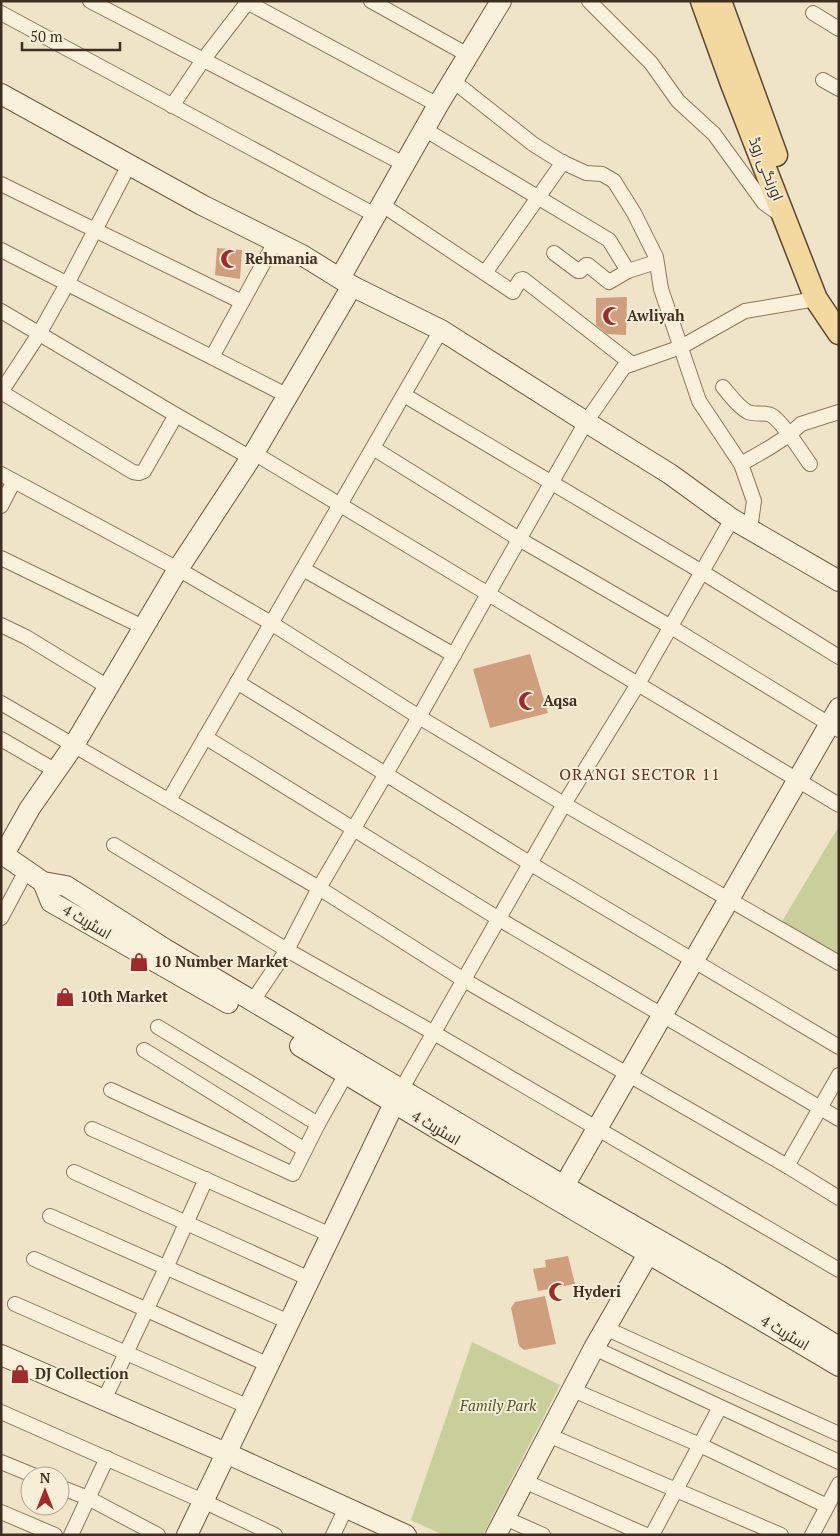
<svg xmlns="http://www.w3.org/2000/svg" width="840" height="1536" font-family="'PT Serif',Cairo,serif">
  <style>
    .green { fill: #c9cf9b }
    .building { fill: #cf9f7d }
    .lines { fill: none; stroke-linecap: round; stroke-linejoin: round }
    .street-casing { stroke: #8d765c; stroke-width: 16 }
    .secondary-casing { stroke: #6f573f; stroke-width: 22 }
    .primary-casing { stroke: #5b4430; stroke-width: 25 }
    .street { stroke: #faf1dc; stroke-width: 14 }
    .secondary { stroke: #faf1dc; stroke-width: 20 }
    .primary { stroke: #f3d9a0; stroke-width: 22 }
    .labels { text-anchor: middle; stroke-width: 4; stroke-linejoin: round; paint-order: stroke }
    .street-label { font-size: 15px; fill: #3d2e20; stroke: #f7eed8 }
    .poi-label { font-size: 15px; font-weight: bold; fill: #3d2e20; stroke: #f7eed8; text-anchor: start }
    .park-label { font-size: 15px; font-style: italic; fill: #4d5a26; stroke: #f7eed8 }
    .neighbourhood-label { font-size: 16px; letter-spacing: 1px; fill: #6b2e1e; stroke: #f7eed8 }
  </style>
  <rect width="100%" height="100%" fill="#f0e4c8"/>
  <!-- green -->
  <g class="green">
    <path d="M839 826V963L778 928Z"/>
    <path d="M472 1342 560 1385 483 1535H443L411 1520Z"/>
  </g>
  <!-- building -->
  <g class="building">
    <path d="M217 248 242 250 240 279 215 275Z"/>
    <path d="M627 297 626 335 607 334 596 325V298Z"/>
    <path d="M530 654 548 713 490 728 473 669Z"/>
    <path d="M568 1256 575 1284 538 1291 533 1269 546 1267 545 1260Z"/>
    <path d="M545 1296 556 1344 524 1350 519 1346 511 1308 515 1302Z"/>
  </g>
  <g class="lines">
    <!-- street casing -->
    <g class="street-casing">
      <g id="street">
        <path d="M90 1 404 164"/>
        <path d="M245 1 438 105"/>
        <path d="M371 1 468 55"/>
        <path d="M589 1 651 63 678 101 714 134 764 203 781 215"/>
        <path d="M1 13 375 215"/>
        <path d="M813 13 839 29"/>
        <path d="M452 80 533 144 560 161 586 173 602 174 614 181 634 213 656 257 661 289 699 401 741 464 754 501 750 529"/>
        <path d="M823 80 839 89"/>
        <path d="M172 106 203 60 247 3"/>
        <path d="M424 129 609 240 628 271"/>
        <path d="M1 184 242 302"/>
        <path d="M381 204 513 292 520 280 523 279 632 364"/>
        <path d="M1 250 288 396"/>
        <path d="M554 253 578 271H580L586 265H588L609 282 628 271 656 262"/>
        <path d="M485 273 563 162"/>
        <path d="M1 311 176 415 251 458"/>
        <path d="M212 357 275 242"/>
        <path d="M723 387C730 395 738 407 748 412 755 415 764 412 771 415 782 421 802 453 810 464"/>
        <path d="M1 392 39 334 67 284 129 165"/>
        <path d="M1 392 133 472 139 473 144 471 176 415"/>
        <path d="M404 395 702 572 839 657"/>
        <path d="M373 448 519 539 671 627 839 730"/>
        <path d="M254 453 839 805"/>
        <path d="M741 464 769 448 789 435 801 424 839 412"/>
        <path d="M1 474 178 569 271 623 419 717 564 804 839 963"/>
        <path d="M1 506 14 481"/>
        <path d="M1 558 143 627"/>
        <path d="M303 569 454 655"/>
        <path d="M1 625 26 637 108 687"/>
        <path d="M237 682 531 864 839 1047"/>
        <path d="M1 703 319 888 464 980 787 1166 839 1198"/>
        <path d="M205 737 499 919 839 1119"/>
        <path d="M1 739 56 771"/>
        <path d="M169 800 441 330"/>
        <path d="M114 845 287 950 434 1033 839 1270"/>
        <path d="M1 918 26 871"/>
        <path d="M252 1002 287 950 319 888 419 717 488 594 586 422 624 367 681 347 745 311 816 299"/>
        <path d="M158 1027 318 1124"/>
        <path d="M144 1050 305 1150"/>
        <path d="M111 1090 293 1174 318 1124 346 1074"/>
        <path d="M401 1090 564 804 638 684 732 519"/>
        <path d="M92 1129 331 1235"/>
        <path d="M787 1166 839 1075"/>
        <path d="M74 1172 310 1279"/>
        <path d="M50 1216 289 1322"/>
        <path d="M34 1259 269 1365"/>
        <path d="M15 1304 249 1407"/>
        <path d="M605 1328 839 1434"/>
        <path d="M594 1348 839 1462"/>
        <path d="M573 1390 700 1445 827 1506"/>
        <path d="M104 1400 166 1268 206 1179"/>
        <path d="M1 1412 203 1501 275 1535"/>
        <path d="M548 1435 781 1535"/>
        <path d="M1 1462 35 1476"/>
        <path d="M524 1481 646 1535"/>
        <path d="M60 1487 88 1498 158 1535"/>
        <path d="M1 1512 55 1535"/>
        <path d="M505 1518 543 1535"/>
        <path d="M71 1535 107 1458"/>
        <path d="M333 1535 346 1508"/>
        <path d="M652 1535 720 1407"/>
        <path d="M812 1535 839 1484"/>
      </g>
    </g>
    <!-- secondary casing -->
    <g class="secondary-casing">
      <g id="secondary">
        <path d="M1 94 202 205 302 255 352 286 441 330 586 422 670 474 732 519 839 581"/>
        <path d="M340 278 438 105 501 1"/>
        <path d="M1 853 43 882 66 886 165 949 564 1186 720 1275 839 1347"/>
        <path d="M4 854 30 808 74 745 178 569 254 453 352 286"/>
        <path d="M43 882 51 902 228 1003"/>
        <path d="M300 1046C478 1155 659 1259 839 1366"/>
        <path d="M564 1186 839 708"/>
        <path d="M1 1355 226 1453 406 1535"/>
        <path d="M187 1535 400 1091"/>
        <path d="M496 1535 594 1348 655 1242"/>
      </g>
    </g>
    <!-- primary casing -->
    <g class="primary-casing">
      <g id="primary">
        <path d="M702 1 732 84 816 299 839 333"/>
        <path d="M720 1 776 155"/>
      </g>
    </g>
    <!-- street -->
    <use href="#street" class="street"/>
    <!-- secondary -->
    <use href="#secondary" class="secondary"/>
    <!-- primary -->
    <use href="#primary" class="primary"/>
  </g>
  <!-- icons -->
  <defs>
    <g id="mosque-bare" transform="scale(1.5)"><path d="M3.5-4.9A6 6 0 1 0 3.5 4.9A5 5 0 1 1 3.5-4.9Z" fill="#9e2a2b" stroke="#f7eed8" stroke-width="2.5" paint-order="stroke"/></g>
    <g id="shop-bare" transform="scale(1.5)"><path d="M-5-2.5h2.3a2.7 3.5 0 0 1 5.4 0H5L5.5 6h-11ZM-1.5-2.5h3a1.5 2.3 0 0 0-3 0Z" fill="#9e2a2b" stroke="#f7eed8" stroke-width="2.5" paint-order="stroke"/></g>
  </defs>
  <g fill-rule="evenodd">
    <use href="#mosque-bare" x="230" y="259"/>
    <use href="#mosque-bare" x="612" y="316"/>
    <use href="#mosque-bare" x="528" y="701"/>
    <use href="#shop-bare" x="139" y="962"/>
    <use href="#shop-bare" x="65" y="997"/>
    <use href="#mosque-bare" x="558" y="1292"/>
    <use href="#shop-bare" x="20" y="1374"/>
  </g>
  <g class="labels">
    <!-- street labels -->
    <g class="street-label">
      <text transform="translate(766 169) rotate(68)" y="5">اورنگی روڈ</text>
      <text transform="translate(87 922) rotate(30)" y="5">اسٹریٹ 4</text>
      <text transform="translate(436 1128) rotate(30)" y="5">اسٹریٹ 4</text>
      <text transform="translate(785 1333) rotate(31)" y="5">اسٹریٹ 4</text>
    </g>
    <!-- poi labels -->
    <g class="poi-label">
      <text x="245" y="264">Rehmania</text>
      <text x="627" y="321">Awliyah</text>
      <text x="543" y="706">Aqsa</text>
      <text x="154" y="967">10 Number Market</text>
      <text x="80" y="1002">10th Market</text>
      <text x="573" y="1297">Hyderi</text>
      <text x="35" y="1379">DJ Collection</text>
    </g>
    <!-- park labels -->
    <g class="park-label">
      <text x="498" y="1411">Family Park</text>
    </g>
    <!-- neighbourhood labels -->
    <g class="neighbourhood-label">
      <text x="640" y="780">ORANGI SECTOR 11</text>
    </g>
  </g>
  <!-- border -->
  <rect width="840" height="1536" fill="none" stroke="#3d2e20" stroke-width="5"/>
  <!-- north arrow -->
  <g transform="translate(45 1491)"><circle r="24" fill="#f7eed8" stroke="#ada18e"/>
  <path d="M0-4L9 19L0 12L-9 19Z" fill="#9e2a2b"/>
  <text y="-8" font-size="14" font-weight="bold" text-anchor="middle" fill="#3d2e20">N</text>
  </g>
  <!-- scale -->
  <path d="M22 42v8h98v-8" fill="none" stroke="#3d2e20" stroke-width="2.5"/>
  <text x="30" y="42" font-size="15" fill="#3d2e20" stroke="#f7eed8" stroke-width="4" paint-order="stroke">50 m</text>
</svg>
